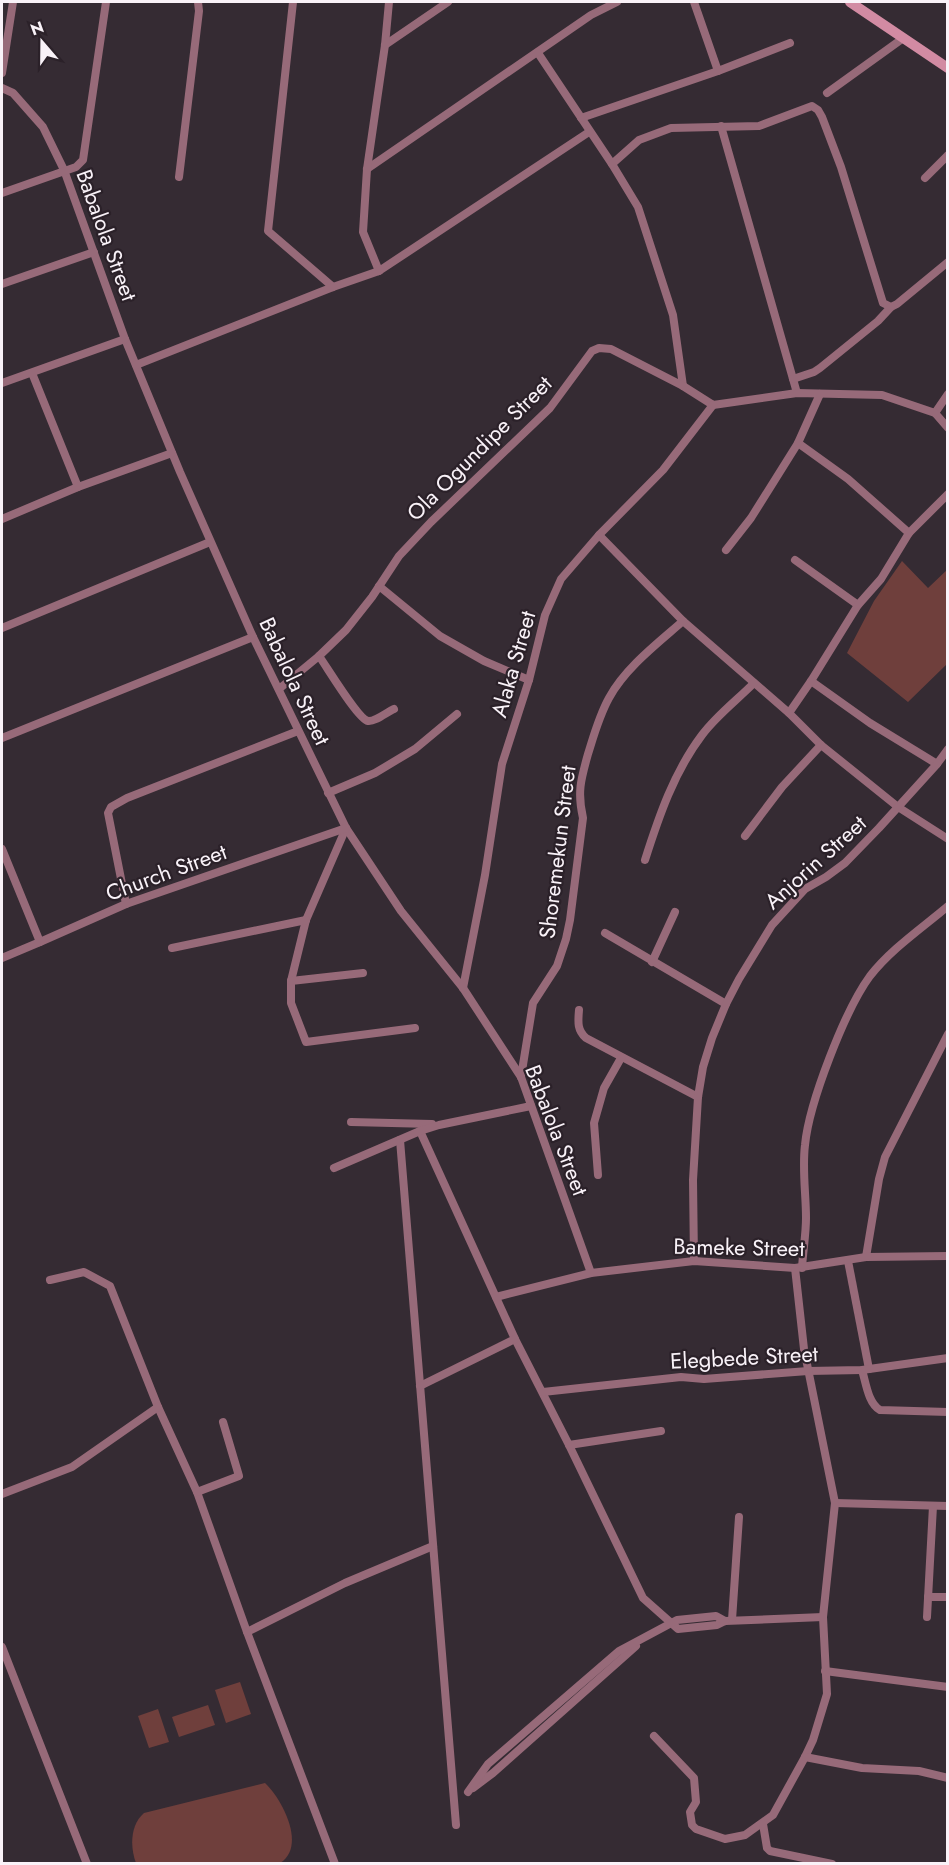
<svg xmlns="http://www.w3.org/2000/svg" width="949" height="1865" font-family="Jost,sans-serif">
  <style>
    .green { fill: #6f3f3c }
    .lines { fill: none; stroke-linecap: round; stroke-linejoin: round }
    .street { stroke: #976a79; stroke-width: 8 }
    .secondary { stroke: #d28ba3; stroke-width: 10 }
    .labels { text-anchor: middle; stroke-width: 4.5; stroke-linejoin: round; paint-order: stroke }
    .street-label { font-size: 22px; fill: #f9f2f8; stroke: #2b2129 }
  </style>
  <rect width="100%" height="100%" fill="#352b33"/>
  <!-- green -->
  <g class="green">
    <path d="M902 561 928 588 948 569 947 664 908 702 847 653 874 601Z"/>
    <path d="M240 1682 251 1714 226 1723 215 1690Z"/>
    <path d="M208 1705 215 1725 179 1737 172 1717Z"/>
    <path d="M158 1709 169 1742 149 1748 138 1716Z"/>
    <path d="M265 1783C282 1799 307 1846 280 1863H136C130 1847 130 1825 144 1813Z"/>
  </g>
  <g class="lines">
    <!-- street -->
    <g class="street">
      <path d="M293 2 268 231 333 287"/>
      <path d="M694 2 718 71"/>
      <path d="M385 45 448 2"/>
      <path d="M538 53 612 164 638 207 673 315 683 386"/>
      <path d="M2 73 13 2"/>
      <path d="M2 88 13 93 43 127 64 170 125 339 180 472 253 637 346 828 401 911 463 988 521 1077 591 1273"/>
      <path d="M827 93 902 39"/>
      <path d="M581 118 718 71 790 43"/>
      <path d="M721 126 797 393"/>
      <path d="M612 164 639 140 671 128 759 126 812 106 818 110 822 117 841 167 883 303 891 307 897 304 948 262"/>
      <path d="M367 169 591 15 617 2"/>
      <path d="M179 177 199 11 198 2"/>
      <path d="M925 178 948 155"/>
      <path d="M2 193 76 167 83 160 106 2"/>
      <path d="M379 271 363 232 367 169 385 45 389 2"/>
      <path d="M2 284 94 252"/>
      <path d="M136 365 333 287 379 271 589 132"/>
      <path d="M32 373 78 487"/>
      <path d="M793 379 814 372 820 368 878 321 891 307"/>
      <path d="M2 383 125 339"/>
      <path d="M935 413 948 394"/>
      <path d="M798 443 848 479 909 533"/>
      <path d="M2 519 78 487 172 453"/>
      <path d="M599 535 683 621 789 713 821 745 898 807 948 839"/>
      <path d="M726 550 751 518 798 443 820 394"/>
      <path d="M795 560 858 605"/>
      <path d="M379 586 440 636 484 661 529 680"/>
      <path d="M2 628 210 542"/>
      <path d="M319 656C327 667 358 719 368 721 375 722 387 712 394 709"/>
      <path d="M811 681 870 723 937 764"/>
      <path d="M279 689 319 656 346 630 372 597 399 556 431 522 550 408 592 351 599 348 611 349 683 386 713 405 797 393 882 395 935 413 948 428"/>
      <path d="M789 713 811 681 858 605 881 579 909 533 948 494"/>
      <path d="M2 738 253 637"/>
      <path d="M328 793 375 773 415 749 457 714"/>
      <path d="M346 828 306 920 291 981V1003L306 1042 415 1028"/>
      <path d="M745 836 782 787 821 745"/>
      <path d="M2 849 40 942"/>
      <path d="M645 860C659 816 674 772 702 735 716 716 737 700 754 683"/>
      <path d="M126 904 108 813 111 807 127 798 298 731"/>
      <path d="M605 933 726 1004"/>
      <path d="M172 948 306 920"/>
      <path d="M2 958 40 942 126 904 346 828"/>
      <path d="M652 962 675 912"/>
      <path d="M291 981 363 973"/>
      <path d="M463 988 485 875 502 764 529 680 545 615 561 579 599 535 663 470 713 405"/>
      <path d="M579 1010C578 1022 577 1030 586 1038L698 1097"/>
      <path d="M521 1077 533 1003 557 966 566 939 570 920 583 818C577 792 581 779 588 754 594 735 599 716 609 698 625 668 658 643 683 621"/>
      <path d="M351 1122 432 1124"/>
      <path d="M420 1131 515 1339 569 1445 643 1598 678 1629 717 1625 725 1621 823 1617"/>
      <path d="M400 1140 456 1825"/>
      <path d="M334 1168 420 1131 439 1125 531 1106"/>
      <path d="M598 1175 594 1123 604 1088 621 1058"/>
      <path d="M866 1257 879 1179 885 1157 948 1034"/>
      <path d="M694 1261 693 1180 698 1097 703 1067 712 1038 726 1004 739 979 772 925 805 889 826 877 845 863 879 828 937 764 948 749"/>
      <path d="M848 1261 869 1369"/>
      <path d="M802 1268C803 1251 806 1234 806 1218 806 1194 802 1169 805 1145 809 1103 845 1010 870 976 891 949 922 928 948 906"/>
      <path d="M50 1280 84 1272 110 1286 158 1407 197 1492 247 1632 335 1864"/>
      <path d="M496 1297 591 1273 694 1261 795 1268 866 1257 948 1256"/>
      <path d="M862 1370C866 1383 868 1403 880 1410L948 1412"/>
      <path d="M420 1386 515 1339"/>
      <path d="M543 1392 681 1377 704 1379 808 1371 862 1370 948 1358"/>
      <path d="M569 1445 661 1431"/>
      <path d="M197 1492 239 1476 223 1422"/>
      <path d="M2 1494 72 1467 158 1407"/>
      <path d="M835 1503 948 1506"/>
      <path d="M928 1597H948"/>
      <path d="M927 1617 933 1506"/>
      <path d="M732 1620 739 1517"/>
      <path d="M247 1632 345 1583 433 1546"/>
      <path d="M2 1647 87 1864"/>
      <path d="M825 1671 948 1687"/>
      <path d="M654 1736 694 1778 696 1802 690 1812 692 1825 696 1829 725 1839 745 1835 773 1815 805 1757 813 1740 827 1694 823 1617 835 1503 804 1349 795 1268"/>
      <path d="M805 1757 862 1768 919 1771 948 1778"/>
      <path d="M473 1788 493 1773 636 1646"/>
      <path d="M468 1792 488 1764 619 1651 677 1620 716 1616 725 1621"/>
      <path d="M763 1824 767 1848 770 1851 832 1864"/>
    </g>
    <!-- secondary -->
    <path class="secondary" d="M850 2 948 68"/>
  </g>
  <g class="labels">
    <!-- street labels -->
    <g class="street-label">
      <text transform="translate(107 235) rotate(70)" y="8">Babalola Street</text>
      <text transform="translate(479 448) rotate(-45)" y="8">Ola Ogundipe Street</text>
      <text transform="translate(513 664) rotate(-74)" y="8">Alaka Street</text>
      <text transform="translate(295 681) rotate(65)" y="8">Babalola Street</text>
      <text transform="translate(557 852) rotate(-83)" y="8">Shoremekun Street</text>
      <text transform="translate(815 862) rotate(-42)" y="8">Anjorin Street</text>
      <text transform="translate(166 872) rotate(-20)" y="8">Church Street</text>
      <text transform="translate(557 1130) rotate(69)" y="8">Babalola Street</text>
      <text transform="translate(739 1247) rotate(1)" y="8">Bameke Street</text>
      <text transform="translate(744 1357) rotate(-3)" y="8">Elegbede Street</text>
    </g>
  </g>
  <!-- border -->
  <rect width="949" height="1865" fill="none" stroke="#f9f2f8" stroke-width="6"/>
  <!-- north arrow -->
  <g transform="translate(42 42) rotate(340)" stroke="#2b2129" stroke-width="4.5" paint-order="stroke">
  <path d="M0-4.5L10 22L0 15L-10 22Z" fill="#f9f2f8"/>
  <text y="-9" font-size="16" font-weight="bold" text-anchor="middle" fill="#f9f2f8">N</text>
  </g>
</svg>
